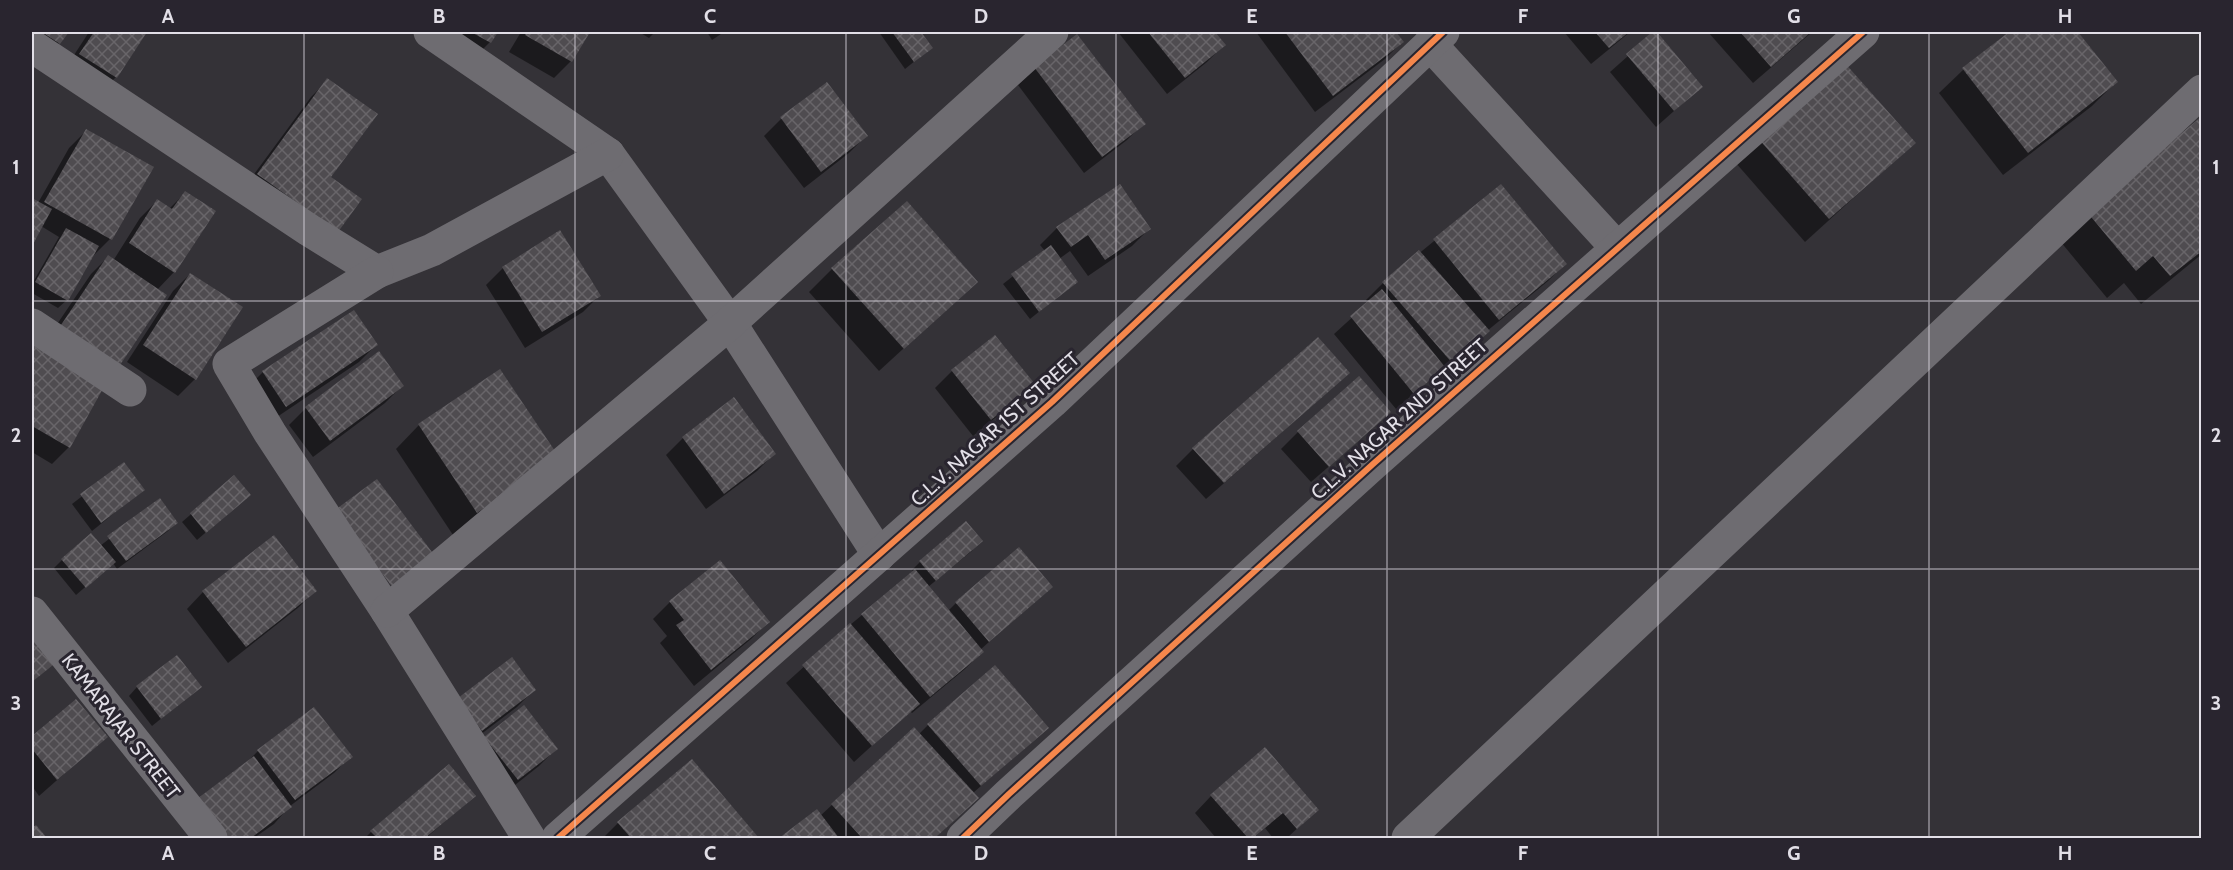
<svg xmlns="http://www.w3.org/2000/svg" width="2233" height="870" font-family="Cabin,sans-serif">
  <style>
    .shadow { fill: #0007 }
    .building { fill: url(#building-cross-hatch) }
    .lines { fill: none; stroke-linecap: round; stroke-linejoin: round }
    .minor { stroke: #6e6c71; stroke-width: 33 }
    .cycleway-casing { stroke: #29252f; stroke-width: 10 }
    .cycleway { stroke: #f5874c; stroke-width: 6 }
    .grid { fill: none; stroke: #e2dfe7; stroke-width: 1.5; stroke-opacity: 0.55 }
    .labels { text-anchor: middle; stroke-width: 6; stroke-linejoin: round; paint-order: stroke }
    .street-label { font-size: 20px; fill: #e2dfe7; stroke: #29252f }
    .neatline { fill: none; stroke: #e2dfe7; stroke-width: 2 }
    .grid-label { font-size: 20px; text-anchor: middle; font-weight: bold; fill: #e2dfe7 }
  </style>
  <defs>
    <pattern id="building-cross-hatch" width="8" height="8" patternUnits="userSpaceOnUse" patternTransform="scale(1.5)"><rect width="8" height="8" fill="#4f4c50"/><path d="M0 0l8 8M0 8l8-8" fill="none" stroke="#686569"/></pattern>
  </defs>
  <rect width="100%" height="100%" fill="#343237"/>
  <!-- shadow -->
  <g class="shadow">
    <path d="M32 32H67L59 43 42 60Z"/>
    <path d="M89 32H145L116 77 99 94 63 72Z"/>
    <path d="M441 32H496L490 42 473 59Z"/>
    <path d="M521 32H588L571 61 554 78 509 52Z"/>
    <path d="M639 32H655L649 38Z"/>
    <path d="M707 32H724L712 40Z"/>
    <path d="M879 32H919L931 48 905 69Z"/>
    <path d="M1118 32H1213L1224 45 1207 62 1167 94Z"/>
    <path d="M1256 32H1394L1402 42 1385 59 1315 112Z"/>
    <path d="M1564 32H1630L1591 64Z"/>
    <path d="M1655 32 1701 87 1656 127 1610 72Z"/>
    <path d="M1708 32H1812L1753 83Z"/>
    <path d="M2011 32H2076L2116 82 2092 106 2003 175 1939 93 1963 70Z"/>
    <path d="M1035 68 1144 123 1127 140 1084 173 1018 85Z"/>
    <path d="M328 80 329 177 337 231 241 192 311 97Z"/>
    <path d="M827 84 866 136 849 153 804 188 764 136 781 119Z"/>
    <path d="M2202 118V254L2141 304 2124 283 2107 298 2060 241Z"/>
    <path d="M86 131 110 239 93 256 67 300 58 308 32 293V284L59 237 41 226 32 243V200L38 203 69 148Z"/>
    <path d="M1758 138 1914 143 1805 242 1735 162Z"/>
    <path d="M1501 186 1565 264 1548 281 1487 331 1435 380 1433 377 1396 409 1334 334 1368 303 1366 300 1383 283Z"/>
    <path d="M185 193 174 272 157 290 45 342 91 274 108 257 113 261 140 218 157 201 169 209Z"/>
    <path d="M1057 228 1149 229 1132 246 1088 276 1070 251 1059 259 1076 282 1030 319 1003 284 1045 251 1040 245Z"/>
    <path d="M503 268 600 295 583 312 525 348 486 285Z"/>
    <path d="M832 269 976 282 879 371 809 292Z"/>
    <path d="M190 274 195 379 178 396 127 362 173 291Z"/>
    <path d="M354 312 376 345 359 362 268 423 246 389 263 372Z"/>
    <path d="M32 347 103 386 69 447 52 464 32 452Z"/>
    <path d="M379 354 402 386 385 403 313 457 289 425 306 408Z"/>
    <path d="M952 371 1033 384 1016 401 973 436 935 388Z"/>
    <path d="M1331 389 1206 499 1176 466 1193 449Z"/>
    <path d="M419 425 558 457 453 535 396 449Z"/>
    <path d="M1372 429 1311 482 1281 449 1298 432Z"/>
    <path d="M683 438 774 454 757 471 706 509 666 455Z"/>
    <path d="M124 464 143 490 92 531 72 504Z"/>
    <path d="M234 477 249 495 197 540 182 522Z"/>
    <path d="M159 500 176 523 168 531 117 569 113 563 76 595 54 568 62 560 100 546Z"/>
    <path d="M973 550 928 587 948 611 956 603 1051 587 980 650 982 652 965 669 912 713 910 711 854 762 786 683 850 625 914 572 912 570 920 562Z"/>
    <path d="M316 590 299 607 228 663 187 609 203 592Z"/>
    <path d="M670 602 768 622 751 639 694 686 660 643 667 636 653 619Z"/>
    <path d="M32 639 51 665 32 682Z"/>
    <path d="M137 687H200L152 726 129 696Z"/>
    <path d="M534 690 517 707 464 747 442 716Z"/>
    <path d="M76 701 106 737 39 796 32 786V738Z"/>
    <path d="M928 725 1047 728 973 793 977 798 935 838H782L817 811 820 816 914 729 919 734Z"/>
    <path d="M485 738 556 749 539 766 501 796Z"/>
    <path d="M258 751 351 756 334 773 290 806 274 824 254 838H196L241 768Z"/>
    <path d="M692 761 757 838H603L618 823Z"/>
    <path d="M474 796 426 838H365L371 832Z"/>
    <path d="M1211 796 1317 810 1287 838H1273L1265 828 1253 838H1216L1195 813Z"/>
  </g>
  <!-- building -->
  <g class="building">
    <path d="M42 32H69L60 44Z"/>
    <path d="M94 32H147L117 78 79 54Z"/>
    <path d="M471 32H498L491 43Z"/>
    <path d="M527 32H590L572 62 525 35Z"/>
    <path d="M892 32H921L933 48 914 62Z"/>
    <path d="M1148 32H1215L1226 45 1185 78Z"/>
    <path d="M1285 32H1396L1404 42 1333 96Z"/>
    <path d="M1595 32H1629L1609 48Z"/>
    <path d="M1652 32H1657L1703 87 1674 111 1626 54Z"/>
    <path d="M1740 32H1811L1771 67Z"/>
    <path d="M2009 32H2078L2118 82 2028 153 1962 68Z"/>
    <path d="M1077 34 1146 124 1102 157 1034 67Z"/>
    <path d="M1843 61 1916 143 1829 219 1757 137Z"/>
    <path d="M327 78 378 114 331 177 362 199 338 232 257 174Z"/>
    <path d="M827 82 868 136 821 172 780 117Z"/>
    <path d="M2202 116V251L2170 276 2153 256 2136 271 2087 212Z"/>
    <path d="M86 129 154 167 112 240 44 202Z"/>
    <path d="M1120 184 1151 229 1105 260 1088 235 1071 247 1056 227Z"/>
    <path d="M1501 184 1567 264 1499 320 1433 239Z"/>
    <path d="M185 191 216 211 175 273 129 243 157 199 172 209Z"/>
    <path d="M32 198 52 209 32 246Z"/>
    <path d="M907 201 978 282 904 349 831 268Z"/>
    <path d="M66 228 99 246 68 301 35 282Z"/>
    <path d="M560 230 601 296 542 332 502 267Z"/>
    <path d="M1051 245 1078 282 1039 312 1011 274Z"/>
    <path d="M1419 250 1490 331 1453 364 1382 282Z"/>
    <path d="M108 255 167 295 120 365 61 325Z"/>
    <path d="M190 273 243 307 196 380 143 345Z"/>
    <path d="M1382 289 1445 367 1414 394 1350 316Z"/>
    <path d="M354 310 378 345 286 407 262 371Z"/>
    <path d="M995 335 1035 384 991 420 951 370Z"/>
    <path d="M1318 337 1350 373 1224 483 1192 448Z"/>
    <path d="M32 345 105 385 70 448 32 426Z"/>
    <path d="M379 351 404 386 330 441 305 407Z"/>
    <path d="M500 369 559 457 477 513 418 424Z"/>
    <path d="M1359 376 1391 412 1329 467 1297 431Z"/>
    <path d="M734 397 776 454 724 494 682 437Z"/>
    <path d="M124 462 145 490 101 523 80 494Z"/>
    <path d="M234 475 251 495 206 533 190 513Z"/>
    <path d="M377 479 441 564 399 596 335 510Z"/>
    <path d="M160 498 178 523 126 561 107 536Z"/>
    <path d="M966 521 983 541 936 581 919 561Z"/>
    <path d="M91 533 116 562 86 588 61 559Z"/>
    <path d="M274 535 317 591 246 647 202 591Z"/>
    <path d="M1019 547 1053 587 989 642 955 602Z"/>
    <path d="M720 560 770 622 711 670 676 625 684 620 669 601Z"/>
    <path d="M915 569 984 652 930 697 861 614Z"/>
    <path d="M850 623 920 704 872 746 802 665Z"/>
    <path d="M32 636 53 665 32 682Z"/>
    <path d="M177 655 202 687 161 719 136 686Z"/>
    <path d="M512 657 536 690 482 731 458 698Z"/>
    <path d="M995 665 1049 728 981 786 927 724Z"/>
    <path d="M76 699 108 737 57 780 32 749V736Z"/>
    <path d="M524 705 558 749 518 780 484 737Z"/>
    <path d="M314 707 353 757 295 800 257 750Z"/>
    <path d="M914 727 979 798 935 838H862L831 804Z"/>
    <path d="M1265 747 1319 810 1297 829 1283 813 1253 838H1248L1210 795Z"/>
    <path d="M254 756 292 807 251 838H226L197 799Z"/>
    <path d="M692 759 759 838H631L617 822Z"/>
    <path d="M449 764 476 796 425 838H377L370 831Z"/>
    <path d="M817 809 839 838H779Z"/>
    <path d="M36 825 47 838H32V828Z"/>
  </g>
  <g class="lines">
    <!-- minor -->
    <g class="minor">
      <path d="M430 32 608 154 730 323 879 555"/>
      <path d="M1430 44 1617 248"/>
      <path d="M32 46 309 230 377 272 432 250 608 154"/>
      <path d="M377 272 229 364 270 433 387 611 529 838"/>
      <path d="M32 325 130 390"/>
      <path d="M387 611 730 323 1052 32"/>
      <path d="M32 613 211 838"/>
      <path d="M558 838 1052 402 1443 32"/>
      <path d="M963 838 1009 794 1373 464 1863 32"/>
      <path d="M1408 838 2202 91"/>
    </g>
    <!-- cycleway casing -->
    <g class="cycleway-casing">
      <g id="cycleway">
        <path d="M558 838 1052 402 1443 32"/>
        <path d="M963 838 1009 794 1373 464 1863 32"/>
      </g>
    </g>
    <!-- cycleway -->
    <use href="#cycleway" class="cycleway"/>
  </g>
  <!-- grid -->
  <path class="grid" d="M304 32V838M575 32V838M846 32V838M1116 32V838M1387 32V838M1658 32V838M1929 32V838M32 301H2202M32 569H2202"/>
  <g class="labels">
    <!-- street labels -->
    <g class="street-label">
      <text transform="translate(1399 419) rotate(-42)" y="7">C.L.V. NAGAR 2ND STREET</text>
      <text transform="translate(995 429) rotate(-42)" y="7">C.L.V. NAGAR 1ST STREET</text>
      <text transform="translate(121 726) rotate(52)" y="7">KAMARAJAR STREET</text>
    </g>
  </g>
  <!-- border -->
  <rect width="2233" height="870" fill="none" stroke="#29252f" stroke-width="66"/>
  <rect x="33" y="33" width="2167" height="804" class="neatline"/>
  <g class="grid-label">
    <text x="168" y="23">A</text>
    <text x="439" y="23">B</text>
    <text x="710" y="23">C</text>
    <text x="981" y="23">D</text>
    <text x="1252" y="23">E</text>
    <text x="1523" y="23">F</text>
    <text x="1794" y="23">G</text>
    <text x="2065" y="23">H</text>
    <text x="16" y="174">1</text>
    <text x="2216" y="174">1</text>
    <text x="16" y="442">2</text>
    <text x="2216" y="442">2</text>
    <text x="16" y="710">3</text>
    <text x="2216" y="710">3</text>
    <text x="168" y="860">A</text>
    <text x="439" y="860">B</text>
    <text x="710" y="860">C</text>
    <text x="981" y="860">D</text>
    <text x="1252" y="860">E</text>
    <text x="1523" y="860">F</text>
    <text x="1794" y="860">G</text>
    <text x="2065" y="860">H</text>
  </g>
</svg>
